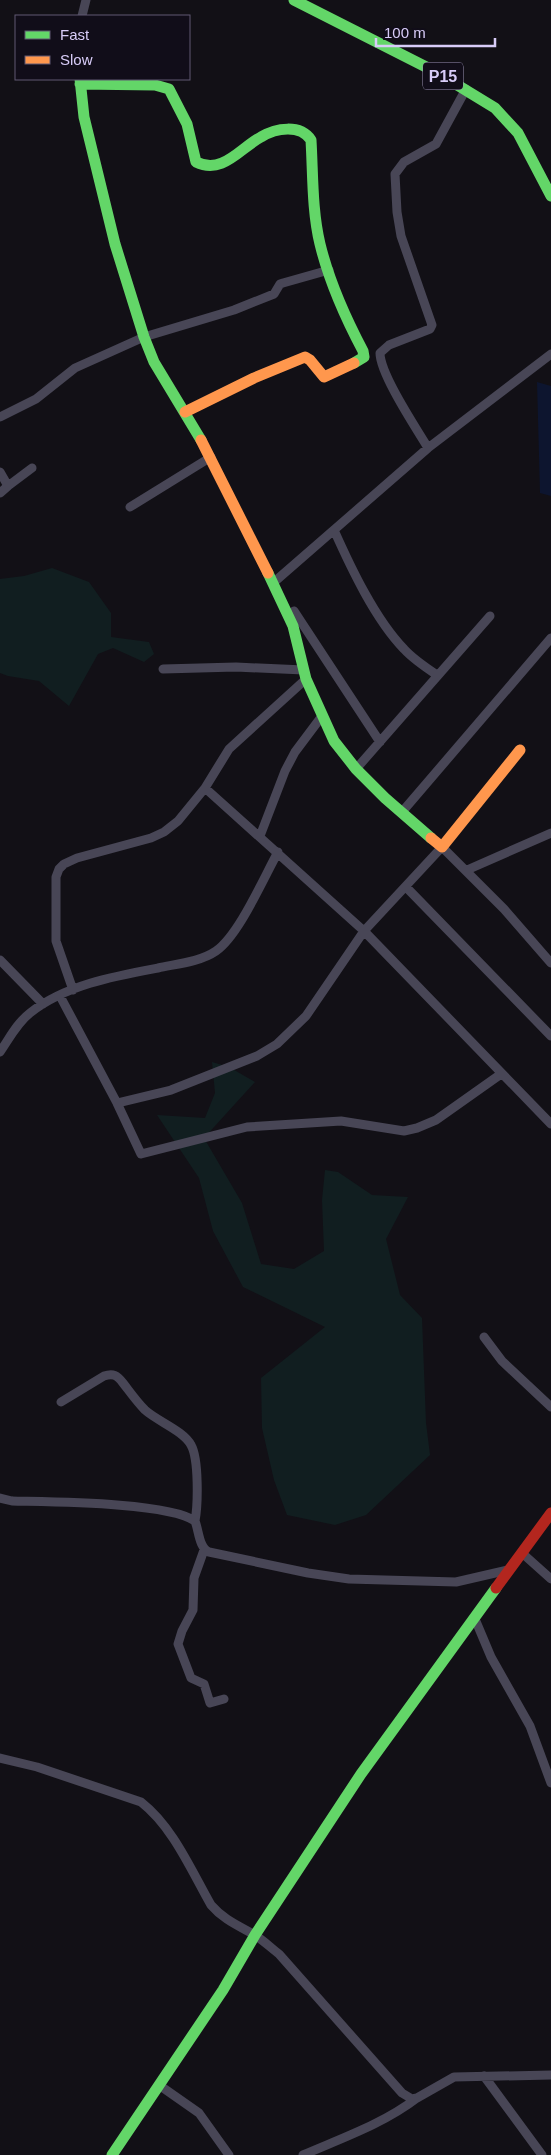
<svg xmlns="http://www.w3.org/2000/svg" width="551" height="2155" font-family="Arial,sans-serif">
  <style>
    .green { fill: #111e20 }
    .water { fill: #0d152f }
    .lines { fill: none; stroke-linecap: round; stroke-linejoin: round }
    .street { stroke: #484656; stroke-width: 9 }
    .fast { stroke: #63d668; stroke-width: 11 }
    .slow { stroke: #ff974d; stroke-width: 11 }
    .jam { stroke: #b3261e; stroke-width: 11 }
    .labels { text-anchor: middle; stroke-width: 5; stroke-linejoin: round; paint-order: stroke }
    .shield { fill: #110d19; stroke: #9c93b5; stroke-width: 1 }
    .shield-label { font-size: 16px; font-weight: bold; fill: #d8ccf8 }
  </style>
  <rect width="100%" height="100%" fill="#121016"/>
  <path class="green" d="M52 568 89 582 111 613V637L149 642 154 654 144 662 113 648 98 654 69 706 39 681 8 676 0 673V579L24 576Z
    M212 1062 229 1067 255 1082 204 1138 242 1203 261 1264 294 1269 324 1251 322 1200 325 1170 338 1172 372 1195 408 1197 386 1239 400 1295 422 1318 426 1423 430 1455 366 1515 335 1525 287 1515 274 1480 262 1428 261 1378 325 1327 243 1287 213 1231 199 1178 157 1115 205 1118 215 1093Z"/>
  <path class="water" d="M537 382 551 386V496L540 493Z"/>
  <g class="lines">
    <path class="street" d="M82 16 86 0
      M0 417 36 399 75 368 144 337 234 310 274 294 280 284 283 283 329 270
      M428 448C416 428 380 374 380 353L389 345 430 329 432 325 401 236 397 212 395 174 404 162 436 144 466 89
      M0 472 8 486 0 493
      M8 486 32 468
      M130 507 211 457
      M334 530C351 568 375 619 404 649 413 659 425 667 437 675
      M273 583 428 448 551 354
      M294 611 380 742
      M163 669 236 667 304 670
      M356 769 490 616
      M205 788 364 931 551 1124
      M402 812 551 638
      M260 836 285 771 295 752 322 716
      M467 870 551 833
      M406 887 551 1036
      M0 960 43 1004
      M73 990 56 941V877L59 869 64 864 77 858 151 838 164 832 178 821 205 788 229 749 306 679
      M60 996 117 1103 141 1154 247 1127 341 1121 404 1131 417 1128 436 1120 501 1074
      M0 1052C9 1039 17 1023 30 1013 65 985 115 976 158 968 176 964 200 962 216 951 239 935 263 879 278 852
      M117 1103 171 1090 257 1056 277 1044 306 1016 364 931 442 847 504 909 551 963
      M484 1337 502 1361 551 1407
      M61 1402 104 1376C113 1373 117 1375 123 1383 130 1392 137 1402 145 1410 157 1421 184 1431 191 1445 199 1459 198 1505 195 1521
      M0 1498 12 1501C50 1502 168 1502 195 1521 199 1531 199 1548 209 1552L308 1573 349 1579 456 1582 508 1570
      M204 1550 194 1578 193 1610 182 1631 178 1644 191 1678 204 1684 210 1703 224 1699
      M522 1553 551 1579
      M475 1619 491 1657 530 1726 551 1783
      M0 1758 37 1767 141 1802C173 1827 191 1870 211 1905 223 1919 237 1925 253 1934 262 1939 271 1948 279 1954L402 2093 412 2099 417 2098 454 2077 551 2075
      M484 2076 542 2155
      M159 2085 199 2113 229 2155
      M303 2155C342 2138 383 2124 417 2098"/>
    <path class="fast" d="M294 0 436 72 495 108 518 133 551 196
      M80 79 84 117 115 244 144 337 154 362 201 440
      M80 84 155 85 169 89 187 124 196 162C223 175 240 148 261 137 276 128 300 124 311 140 313 174 312 211 320 244 329 281 345 317 363 351L364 357 354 363
      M268 573 293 626 306 679 334 741 356 769 385 798 431 838
      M112 2155 223 1990 255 1935 361 1774 496 1588"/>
    <path class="slow" d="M185 412 254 378 305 357 310 360 324 377 354 363
      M201 440 268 573
      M431 838 442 847 520 750"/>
    <path class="jam" d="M496 1588 551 1513"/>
  </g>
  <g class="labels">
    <rect class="shield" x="423" y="62.5" width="40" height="27" rx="4"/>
    <g class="shield-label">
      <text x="443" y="82">P15</text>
    </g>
  </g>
  <rect x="15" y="15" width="175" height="65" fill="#110d19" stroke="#615972"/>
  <rect x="25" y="31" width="25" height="8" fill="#63d668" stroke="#615972"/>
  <text x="60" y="40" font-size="15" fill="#d8ccf8">Fast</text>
  <rect x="25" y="56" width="25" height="8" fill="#ff974d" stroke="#615972"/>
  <text x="60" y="65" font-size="15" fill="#d8ccf8">Slow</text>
  <path d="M376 38v8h119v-8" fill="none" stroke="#d8ccf8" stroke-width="2.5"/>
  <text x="384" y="38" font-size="15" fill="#d8ccf8" stroke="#110d19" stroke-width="4" paint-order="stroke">100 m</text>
</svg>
